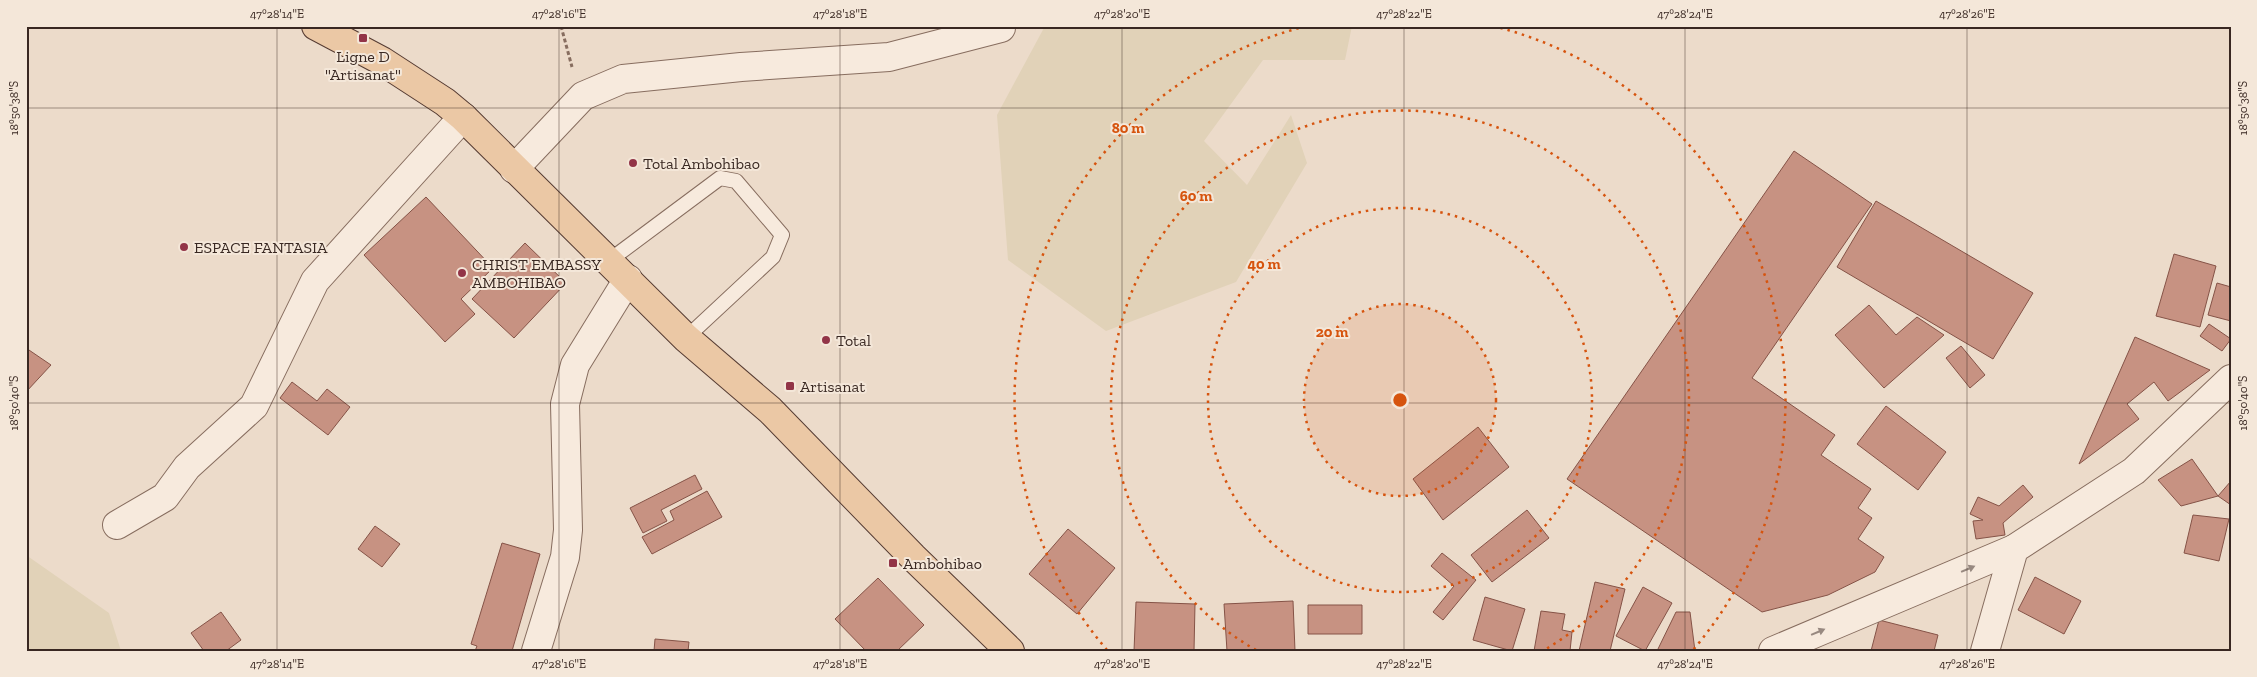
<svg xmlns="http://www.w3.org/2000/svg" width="2257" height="677" font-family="'Zilla Slab',serif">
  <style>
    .farmland { fill: #e1d2b8 }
    .building { fill: #c79282; stroke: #855347 }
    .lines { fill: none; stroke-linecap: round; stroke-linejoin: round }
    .service-casing { stroke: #876d5f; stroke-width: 16 }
    .minor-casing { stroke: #876d5f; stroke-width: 30 }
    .tertiary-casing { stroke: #876d5f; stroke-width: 30 }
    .primary-casing { stroke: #563c33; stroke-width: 30 }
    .path { stroke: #876d5f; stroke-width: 3; stroke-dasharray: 4 2.5; stroke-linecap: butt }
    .service { stroke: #f7eadd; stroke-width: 14 }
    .minor { stroke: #f7eadd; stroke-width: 28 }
    .tertiary { stroke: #f7eadd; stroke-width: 28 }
    .primary { stroke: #ebc8a5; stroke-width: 28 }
    .oneway { fill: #988980 }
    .ticks { fill: none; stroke: #392822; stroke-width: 1; stroke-opacity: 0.45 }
    .ring { fill: none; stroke: #d6540e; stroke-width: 2.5; stroke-dasharray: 2.5 5 }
    .poi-dot { fill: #923447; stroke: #f4e7d9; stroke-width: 2 }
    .labels { text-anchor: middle; stroke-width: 4; stroke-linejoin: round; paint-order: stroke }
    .poi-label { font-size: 16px; fill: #392822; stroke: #f4e7d9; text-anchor: start }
    .centre { fill: #d6540e; stroke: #f4e7d9; stroke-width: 2.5 }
    .ring-label { font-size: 15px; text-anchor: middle; font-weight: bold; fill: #d6540e; stroke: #f4e7d9; stroke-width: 4; stroke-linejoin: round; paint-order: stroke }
    .neatline { fill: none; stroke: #392822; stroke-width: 2 }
    .ticks-label { font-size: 12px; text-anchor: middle; fill: #392822 }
  </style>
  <rect width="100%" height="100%" fill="#ecdbca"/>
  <path class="farmland" d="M1045 26H1352L1345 60H1263L1204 141 1247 185 1291 115 1307 163 1236 282 1106 331 1008 260 997 115Z
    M26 555 109 613 121 651H26Z"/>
  <path class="building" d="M1794 151 1872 204 1752 378 1835 435 1821 455 1871 489 1858 508 1872 518 1858 539 1884 557 1875 572 1828 595 1762 612 1567 479Z
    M426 197 493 268 461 299 475 314 445 342 364 255Z
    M1876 201 2033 293 1993 359 1837 267Z
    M525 243 566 283 514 338 472 299Z
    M2174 254 2216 266 2200 327 2156 316Z
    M2217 283 2231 287V321L2208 315Z
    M1869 305 1896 335 1917 317 1944 335 1884 388 1835 335Z
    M2209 324 2231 339 2222 351 2200 336Z
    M2135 337 2210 370 2168 401 2154 382 2127 404 2139 419 2079 464Z
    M1961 346 1985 375 1970 388 1946 358Z
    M26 348 51 365 26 392Z
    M292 382 317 401 327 389 350 407 328 435 280 398Z
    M1886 406 1946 452 1918 490 1857 444Z
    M1478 427 1509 467 1443 520 1413 479Z
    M2192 459 2218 496 2181 506 2158 480Z
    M695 475 702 489 661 510 667 521 643 533 630 508Z
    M2231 481V505L2218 496Z
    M2023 485 2033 497 2003 523 2005 535 1976 539 1973 521 1983 520 1970 514 1978 497 1999 506Z
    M707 491 722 517 652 554 642 537 674 520 670 511Z
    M1527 510 1549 538 1492 582 1471 555Z
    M2193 515 2229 519 2219 561 2184 553Z
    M375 526 400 544 382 567 358 549Z
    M1068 529 1115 568 1077 614 1029 574Z
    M502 543 540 554 512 651H475L477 646 471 644Z
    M1442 553 1476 580 1443 620 1433 612 1454 586 1431 566Z
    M2035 577 2081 601 2064 634 2018 610Z
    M878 578 924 625 897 651H866L835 619Z
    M1595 582 1625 589 1610 651H1579Z
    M1643 587 1672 603 1645 651 1616 636Z
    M1485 597 1525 609 1512 651 1473 640Z
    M1293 601 1295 651H1227L1224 604Z
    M1136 602 1195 604 1194 651H1134Z
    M1308 605H1362V634H1308Z
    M1541 611 1565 614 1562 630 1572 632 1570 651H1534Z
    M221 612 241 640 226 651H204L191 633Z
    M1676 612H1690L1695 651H1657Z
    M1879 620 1938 635 1934 651H1871Z
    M655 639 689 642 688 651H654Z"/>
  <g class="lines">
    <defs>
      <path id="service" d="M610 260 720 178 736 181 782 235 773 257 686 338"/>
      <path id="minor" d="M514 169 583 96 623 79 741 67 889 57 1001 28
        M117 525 165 497 187 467 254 406 315 281 463 117
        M536 651 565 557 568 530 565 404 575 365 628 279
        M1773 651 2014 549"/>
      <path id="tertiary" d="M1985 651 2014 549 2134 471 2231 379"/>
      <path id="primary" d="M316 26 382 61 445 102 463 117 686 338 770 410 913 557 1010 651"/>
    </defs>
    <use href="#service" class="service-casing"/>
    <use href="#minor" class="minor-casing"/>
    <use href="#tertiary" class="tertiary-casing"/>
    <use href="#primary" class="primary-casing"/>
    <path class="path" d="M561 26 572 67"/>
    <use href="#service" class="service"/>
    <use href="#minor" class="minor"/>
    <use href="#tertiary" class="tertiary"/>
    <use href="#primary" class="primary"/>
  </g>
  <defs><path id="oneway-solid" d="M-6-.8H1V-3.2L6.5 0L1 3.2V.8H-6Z" transform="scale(1.25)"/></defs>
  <g class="oneway">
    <use href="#oneway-solid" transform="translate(1968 569) rotate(-23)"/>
    <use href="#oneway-solid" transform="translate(1818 632) rotate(-23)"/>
  </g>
  <path class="ticks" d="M277 26V651M559 26V651M840 26V651M1122 26V651M1404 26V651M1685 26V651M1967 26V651M26 108H2231M26 403H2231"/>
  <circle cx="1400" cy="400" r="96" fill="#d6540e" fill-opacity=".12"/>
  <g class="ring">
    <circle cx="1400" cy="400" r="96"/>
    <circle cx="1400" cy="400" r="192"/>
    <path d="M1256 650A289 289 0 1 1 1544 650"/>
    <path d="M1107 650A385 385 0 0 1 1307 26M1493 26A385 385 0 0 1 1693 650"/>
  </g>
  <g class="poi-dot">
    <rect x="358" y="33" width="10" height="10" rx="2.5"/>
    <circle cx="633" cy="163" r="5"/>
    <circle cx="184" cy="247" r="5"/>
    <circle cx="462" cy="273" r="5"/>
    <circle cx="826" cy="340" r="5"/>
    <rect x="785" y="381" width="10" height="10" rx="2.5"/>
    <rect x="888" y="558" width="10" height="10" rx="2.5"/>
  </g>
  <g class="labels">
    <g class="poi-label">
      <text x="363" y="62" text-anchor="middle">Ligne D<tspan x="363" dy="18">"Artisanat"</tspan></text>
      <text x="643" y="169">Total Ambohibao</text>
      <text x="194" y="253">ESPACE FANTASIA</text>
      <text x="472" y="270">CHRIST EMBASSY<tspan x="472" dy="18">AMBOHIBAO</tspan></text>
      <text x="836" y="346">Total</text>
      <text x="800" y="392">Artisanat</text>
      <text x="903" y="569">Ambohibao</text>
    </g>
  </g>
  <circle cx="1400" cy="400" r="8" class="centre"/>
  <g class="ring-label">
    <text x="1128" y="133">80 m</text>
    <text x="1196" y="201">60 m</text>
    <text x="1264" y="269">40 m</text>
    <text x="1332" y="337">20 m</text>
  </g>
  <rect width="2257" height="677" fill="none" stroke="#f4e7d9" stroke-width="55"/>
  <rect x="28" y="28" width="2202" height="622" class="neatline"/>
  <g class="ticks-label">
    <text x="277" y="18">47°28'14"E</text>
    <text x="559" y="18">47°28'16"E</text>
    <text x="840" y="18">47°28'18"E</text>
    <text x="1122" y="18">47°28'20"E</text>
    <text x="1404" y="18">47°28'22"E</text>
    <text x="1685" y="18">47°28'24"E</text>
    <text x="1967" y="18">47°28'26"E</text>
    <text transform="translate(14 108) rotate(-90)" y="4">18°50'38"S</text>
    <text transform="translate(2243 108) rotate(-90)" y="4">18°50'38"S</text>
    <text transform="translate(14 403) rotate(-90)" y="4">18°50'40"S</text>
    <text transform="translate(2243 403) rotate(-90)" y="4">18°50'40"S</text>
    <text x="277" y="668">47°28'14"E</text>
    <text x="559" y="668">47°28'16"E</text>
    <text x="840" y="668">47°28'18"E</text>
    <text x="1122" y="668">47°28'20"E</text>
    <text x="1404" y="668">47°28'22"E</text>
    <text x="1685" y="668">47°28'24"E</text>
    <text x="1967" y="668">47°28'26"E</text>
  </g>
</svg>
